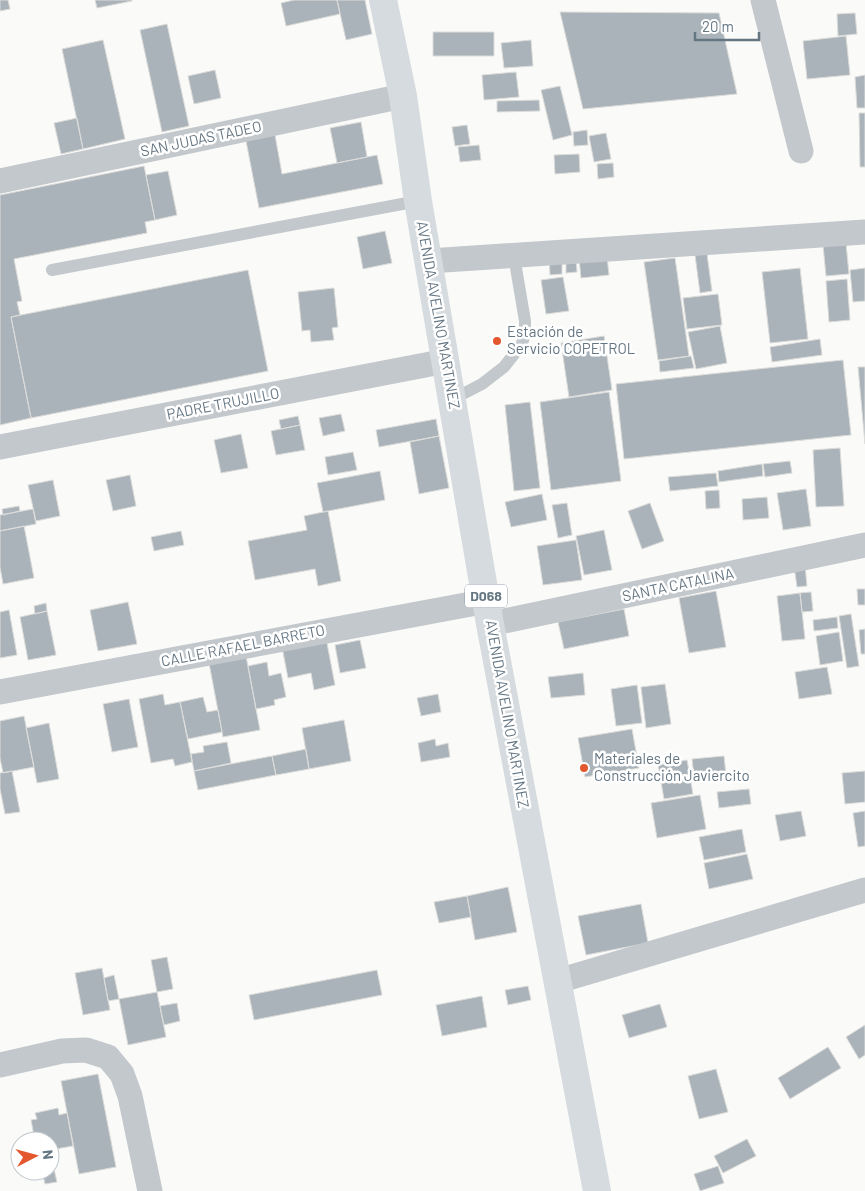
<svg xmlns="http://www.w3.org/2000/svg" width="865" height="1191" font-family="Barlow,sans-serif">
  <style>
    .building { fill: #aab3b9; stroke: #dcdcda }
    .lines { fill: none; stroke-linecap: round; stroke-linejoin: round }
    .service { stroke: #c3c8cc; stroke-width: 12 }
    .minor { stroke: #c3c8cc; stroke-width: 25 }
    .primary { stroke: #d6dbdf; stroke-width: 28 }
    .poi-dot { fill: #e4572e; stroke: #fff; stroke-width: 2 }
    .labels { text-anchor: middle; stroke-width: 5; stroke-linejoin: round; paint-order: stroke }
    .shield { fill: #fff; stroke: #939fa8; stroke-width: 1 }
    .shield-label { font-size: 14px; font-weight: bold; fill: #657683 }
    .street-label { font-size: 15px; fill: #657683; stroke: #fff }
    .poi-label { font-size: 15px; fill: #657683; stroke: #fff; text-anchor: start }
  </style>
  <rect width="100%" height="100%" fill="#fafaf8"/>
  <path class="building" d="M0 0H8L10 9 0 11Z
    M95 0H132V1L97 8Z
    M294 0H337L340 14 286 26 281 3Z
    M337 0H365L372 34 346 40Z
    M560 12 719 13 737 94 583 109Z
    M855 13 857 34 838 36 837 14Z
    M167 24 189 126 162 132 140 30Z
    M433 32H494V56H433Z
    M846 36 850 75 807 79 803 41Z
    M103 40 125 139 83 149 62 49Z
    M531 40 533 66 504 68 501 43Z
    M215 70 221 98 194 104 188 76Z
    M516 72 519 97 484 100 482 75Z
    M865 75V108H857L855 77Z
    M560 86 572 135 553 140 541 90Z
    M539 100 540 111 497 112V101Z
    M859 113H865V167H860Z
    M77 118 83 149 61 154 54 123Z
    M361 122 367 157 337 163 330 128Z
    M467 125 470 144 455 146 452 127Z
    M587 130 588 145 574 146 573 132Z
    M606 133 611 159 594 162 589 136Z
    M275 135 282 174 377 155 383 184 259 208 246 141Z
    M479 145 481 160 460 162 458 147Z
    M579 154 580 172 555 174 554 155Z
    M613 163 614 177 598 179 597 164Z
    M144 166 155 220 145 222 147 233 14 259 22 301 17 302 20 315 11 317 31 418 0 425V195Z
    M168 171 177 215 155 220 146 175Z
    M385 231 392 263 363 269 357 237Z
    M846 243 849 274 826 276 823 245Z
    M707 254 712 291 700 293 695 255Z
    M607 256 609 275 581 278 579 258Z
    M576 257 577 272 566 273V258Z
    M675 258 689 356 658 360 644 262Z
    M549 259H562V274L550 275Z
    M800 268 808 339 770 343 762 272Z
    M865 268V301L853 302 850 270Z
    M248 270 268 371 31 418 11 317Z
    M563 277 569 311 546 314 541 280Z
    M847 279 850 320 829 322 826 281Z
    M334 288 338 327 332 328 334 340 311 342 310 330 302 331 298 292Z
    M718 294 722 325 687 329 683 298Z
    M720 326 727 363 696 369 688 332Z
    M604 336 612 390 569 397 561 343Z
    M820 339 822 355 772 362 770 347Z
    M691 356 694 368 660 372 659 361Z
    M843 360 851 435 624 459 616 384Z
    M858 367H865V444Z
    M609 392 621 481 551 490 540 402Z
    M530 402 540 488 514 491 505 405Z
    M341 414 345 431 323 436 319 418Z
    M298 416 300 425 281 429 279 420Z
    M436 419 439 436 379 447 376 430Z
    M300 425 305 450 276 455 271 431Z
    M241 434 248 468 221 473 214 440Z
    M439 436 449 488 419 494 410 442Z
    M840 448 844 506 816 507 813 450Z
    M353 452 357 470 328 475 325 457Z
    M790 461 792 473 765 477 763 464Z
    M762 464 763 476 719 482 718 471Z
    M380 471 385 500 323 512 317 483Z
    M716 473 718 486 670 491 668 477Z
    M130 475 136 506 113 511 106 480Z
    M53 480 60 516 36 521 28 485Z
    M806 489 811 526 783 530 777 493Z
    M719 490 720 508 706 509 705 491Z
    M542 494 547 520 511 527 505 502Z
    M767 497 769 518 743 520 742 499Z
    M567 503 572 535 558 538 552 505Z
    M650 503 664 541 642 549 628 511Z
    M19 506 20 511 3 515 2 509Z
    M33 509 36 524 0 531V515Z
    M328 511 341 581 318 586 315 569 255 580 248 541 307 530 304 516Z
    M24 526 34 578 3 584 0 567V531Z
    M604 530 612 570 584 575 576 536Z
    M181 531 184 545 154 551 151 537Z
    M576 540 582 580 543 585 537 546Z
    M805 565 807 586 797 587 794 566Z
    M857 589H865V605H858Z
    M716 591 726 647 689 653 679 598Z
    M811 592 813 611 802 612 800 593Z
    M800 593 805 639 782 641 777 596Z
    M128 602 137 644 98 651 90 610Z
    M46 603 47 611 35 614 34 606Z
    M624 609 629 636 564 649 558 622Z
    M9 610 17 655 0 658V612Z
    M47 611 56 655 28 660 20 617Z
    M851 614 859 666 847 668 839 616Z
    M837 617 838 628 814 631 813 620Z
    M865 629V654H861L859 630Z
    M839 632 843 661 820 665 816 636Z
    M326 638 335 685 314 690 311 673 288 678 282 647Z
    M360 640 366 668 340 673 335 645Z
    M246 656 260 730 223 737 209 663Z
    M267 662 269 676 281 673 286 697 274 700 275 705 256 709 248 666Z
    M827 667 832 694 799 699 795 672Z
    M583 673 585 695 551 698 548 677Z
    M665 684 671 724 646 728 641 687Z
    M637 685 642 723 616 726 611 689Z
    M163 694 165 705 180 702 192 762 175 766 173 759 151 763 139 699Z
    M438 694 441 712 421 716 417 698Z
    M203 697 207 712 218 710 222 732 188 739 180 702Z
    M129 699 138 747 112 752 103 704Z
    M24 716 34 767 3 773 0 758V721Z
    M344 720 351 761 309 769 302 728Z
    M49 723 59 779 37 783 26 728Z
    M632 729 639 768 585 777 578 738Z
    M435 739 436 746 448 743 450 757 421 762 418 743Z
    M227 742 231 763 194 771 191 754 204 752 203 746Z
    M306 749 309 769 276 775 272 756Z
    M272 756 276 775 198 790 194 771Z
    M724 756 726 775 694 778 692 759Z
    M687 760 693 794 664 799 658 765Z
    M12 771 20 812 5 814 0 789V773Z
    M865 771V802L845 804 842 773Z
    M749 789 751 804 719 808 717 792Z
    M700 795 706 829 657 838 651 803Z
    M801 811 806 836 780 841 775 815Z
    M865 811V846L858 847 853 813Z
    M742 829 746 852 704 860 699 837Z
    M747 854 753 879 709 889 704 863Z
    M508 887 517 932 475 940 467 896Z
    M467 896 471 917 439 923 434 902Z
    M641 904 648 943 586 955 578 916Z
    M167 957 173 989 157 992 151 960Z
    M102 968 110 1010 83 1015 75 973Z
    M377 970 382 995 254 1020 249 995Z
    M114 975 119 999 108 1001 104 978Z
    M528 986 531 1000 508 1005 505 990Z
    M157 992 166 1037 128 1045 119 999Z
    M482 996 487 1027 442 1036 436 1005Z
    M177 1003 180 1021 164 1025 160 1006Z
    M660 1004 667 1027 629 1038 622 1015Z
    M865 1025V1055L859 1059 846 1037Z
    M828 1047 841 1068 790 1099 778 1078Z
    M716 1069 728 1112 699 1119 688 1076Z
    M98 1074 116 1167 79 1174 61 1081Z
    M58 1108 59 1115 67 1113 73 1146 50 1150V1141H35L31 1120 37 1119 35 1113Z
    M747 1139 756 1156 723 1173 714 1156Z
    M718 1166 724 1183 700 1191 694 1174Z
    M54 1169 57 1182 45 1184 42 1171H50V1170Z"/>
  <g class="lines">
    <path class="service" d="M52 270 418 201
      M453 399 482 384 504 367 522 344 525 333V321L514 256"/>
    <path class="minor" d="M763 0 801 151
      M0 181 403 96
      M429 261 865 232
      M0 447 446 361
      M490 624 865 545
      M0 692 487 601
      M558 981 865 890
      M0 1065 62 1051 86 1050 108 1057 122 1074 130 1096 150 1191"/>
    <path class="primary" d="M383 0 403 96 418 201 490 624 597 1191"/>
  </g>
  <g class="poi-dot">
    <circle cx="497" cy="341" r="5"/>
    <circle cx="584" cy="768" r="5"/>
  </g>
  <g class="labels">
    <rect class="shield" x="465" y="584.5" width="42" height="23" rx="4"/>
    <g class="shield-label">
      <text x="486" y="601">D068</text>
    </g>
    <g class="street-label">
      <text transform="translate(201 139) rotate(-12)" y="5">SAN JUDAS TADEO</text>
      <text transform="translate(438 315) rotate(80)" y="5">AVENIDA AVELINO MARTINEZ</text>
      <text transform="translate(223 404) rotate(-11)" y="5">PADRE TRUJILLO</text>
      <text transform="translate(678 585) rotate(-12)" y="5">SANTA CATALINA</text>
      <text transform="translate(243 646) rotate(-11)" y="5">CALLE RAFAEL BARRETO</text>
      <text transform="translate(507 714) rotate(80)" y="5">AVENIDA AVELINO MARTINEZ</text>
    </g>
    <g class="poi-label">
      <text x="507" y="337">Estación de<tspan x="507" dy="17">Servicio COPETROL</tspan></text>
      <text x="594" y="764">Materiales de<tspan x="594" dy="17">Construcción Javiercito</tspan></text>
    </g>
  </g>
  <g transform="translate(35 1156) rotate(84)"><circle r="24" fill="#ffffff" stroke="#c1c8cd"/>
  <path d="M0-4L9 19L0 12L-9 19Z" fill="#e4572e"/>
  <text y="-8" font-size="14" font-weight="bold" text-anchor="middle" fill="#657683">N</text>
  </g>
  <path d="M695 32v8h64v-8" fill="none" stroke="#657683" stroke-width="2.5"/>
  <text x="702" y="32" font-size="15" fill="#657683" stroke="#ffffff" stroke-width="4" paint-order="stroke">20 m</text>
</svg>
